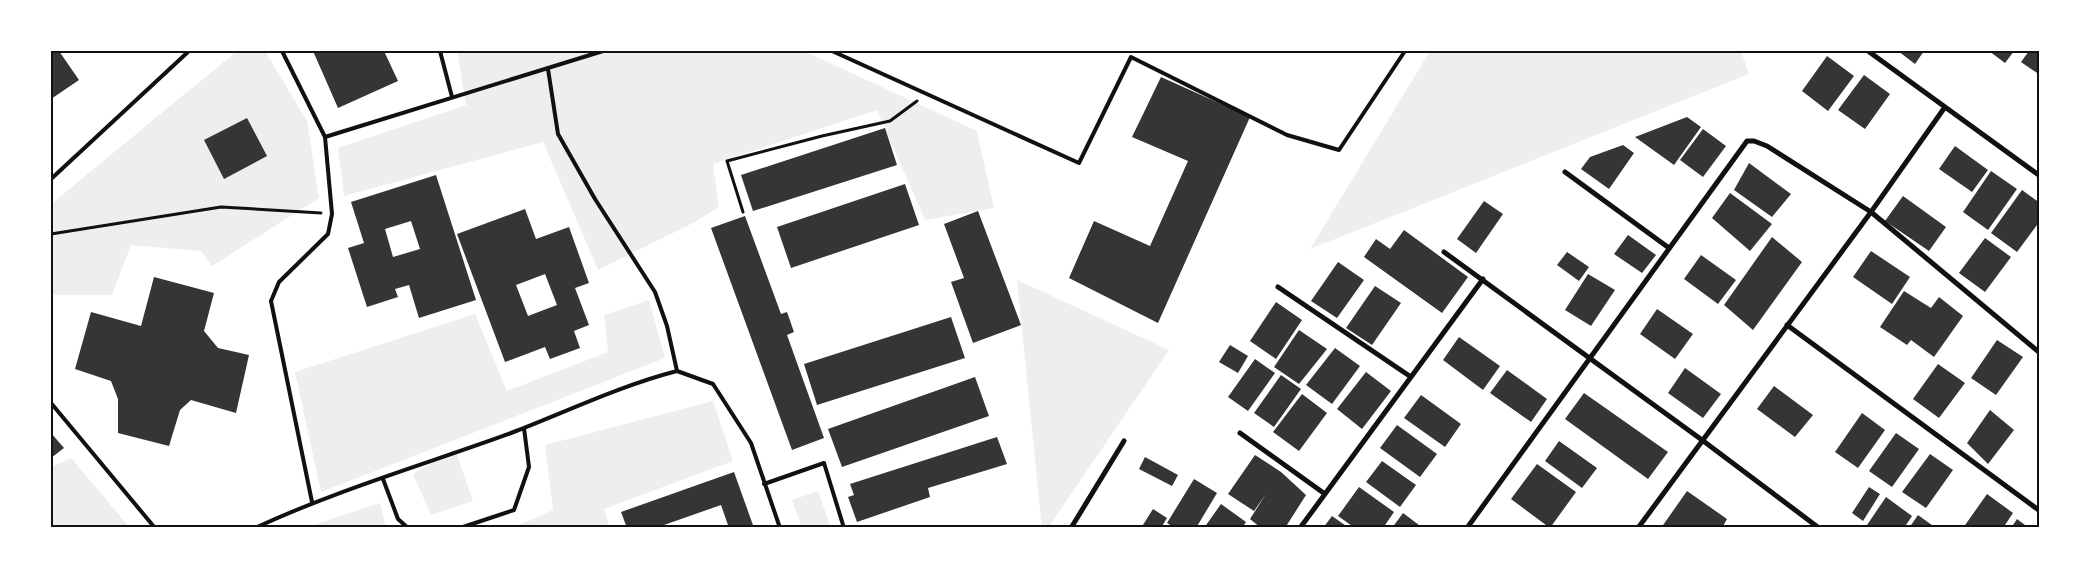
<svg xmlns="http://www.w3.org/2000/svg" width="2091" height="579" font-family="'Varela Round',sans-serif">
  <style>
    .green { fill: #eee }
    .building { fill: #353535; fill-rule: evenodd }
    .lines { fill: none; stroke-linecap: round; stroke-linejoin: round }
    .path { stroke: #111; stroke-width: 3 }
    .service { stroke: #111; stroke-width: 4 }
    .minor { stroke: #111; stroke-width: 5 }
    .neatline { fill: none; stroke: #111; stroke-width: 2 }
  </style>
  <rect width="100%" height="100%" fill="#fff"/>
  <path class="green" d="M237 51H265L307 121 319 198 212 266 201 251 131 245 112 295H51V204Z
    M457 51H804L977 131 994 208 925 220 877 110 713 164 719 207 695 222 598 270 543 142 344 196 338 148 466 105Z
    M1430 51H1741L1749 74 1310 249Z
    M1017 280 1169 350 1048 528H1042Z
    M649 300 665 358 321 492 295 372 475 314 507 391 608 352 604 315Z
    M713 401 733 461 604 509 610 528H512L553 510 545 445Z
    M455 449 473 501 431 515 413 474Z
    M71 458 130 528H51V467Z
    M818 491 831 528H802L792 500Z
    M380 503 386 528H307V527Z"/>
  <path class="building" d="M51 51H59L79 80 51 99Z
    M313 51H384L398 81 338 108Z
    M1898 51H1924L1915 64Z
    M1989 51H2014L2005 63Z
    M2029 51H2040V75L2021 62Z
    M1827 56 1854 76 1828 111 1802 91Z
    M1864 75 1890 94 1865 129 1838 110Z
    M1161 77 1250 117 1158 323 1069 278 1094 221 1150 246 1188 161 1132 137Z
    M1687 117 1701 127 1674 165 1635 137Z
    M247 118 267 156 224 179 204 140Z
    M885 128 897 165 753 211 741 175Z
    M1703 129 1726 146 1703 177 1680 160Z
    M1623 145 1634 153 1609 189 1581 169 1590 157Z
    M1955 146 1988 170 1972 192 1939 169Z
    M1749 163 1791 194 1772 217 1734 190Z
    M1991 171 2017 189 1988 230 1963 212Z
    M436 175 476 300 419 318 409 285 395 289 398 297 367 307 348 248 364 243 351 202ZM411 221 420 249 393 257 385 229Z
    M905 184 919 225 791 268 777 227Z
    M2022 190 2040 203V221L2017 252 1991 233Z
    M1730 193 1772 224 1750 251 1712 218Z
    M1903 196 1946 227 1929 251 1885 221Z
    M1484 201 1503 214 1476 253 1457 239Z
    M525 209 536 239 569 227 589 283 575 288 589 325 574 331 580 348 550 359 545 347 505 362 457 234ZM545 274 557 305 528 316 516 285Z
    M978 211 1021 325 973 343 951 282 964 278 944 224Z
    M745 216 781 314 787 312 794 332 787 335 824 438 792 450 711 228Z
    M1404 230 1468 277 1442 313 1364 257 1376 239 1390 249Z
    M1628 235 1656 255 1642 273 1614 254Z
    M1772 237 1802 262 1753 330 1724 305Z
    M1985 238 2011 257 1985 292 1959 273Z
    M1871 251 1910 277 1892 304 1853 277Z
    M1567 252 1589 267 1579 281 1557 265Z
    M1701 255 1736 280 1718 304 1684 279Z
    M1338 262 1364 280 1337 318 1311 301Z
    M1588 274 1615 290 1591 326 1565 310Z
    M154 277 214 293 204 331 218 348 249 355 236 413 191 400 180 410 169 446 118 433V399L111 381 75 369 91 312 141 326Z
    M1375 286 1401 303 1372 345 1346 328Z
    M1904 291 1931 308 1939 297 1963 316 1934 357 1911 340 1907 345 1880 327Z
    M1276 302 1302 320 1276 359 1250 341Z
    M1657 309 1693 334 1675 359 1640 334Z
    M951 317 965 358 817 405 804 364Z
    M1299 330 1327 349 1299 384 1274 367Z
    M1459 337 1500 366 1483 390 1443 360Z
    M1997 340 2023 357 1996 395 1971 378Z
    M1230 345 1248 356 1238 373 1219 362Z
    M1335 348 1360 366 1332 404 1306 385Z
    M1255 359 1275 373 1248 411 1228 397Z
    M1938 364 1965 383 1939 418 1913 399Z
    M1685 368 1721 394 1703 418 1668 393Z
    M1507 370 1547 399 1531 422 1490 393Z
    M1366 372 1391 391 1362 429 1337 409Z
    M1281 375 1301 389 1274 427 1254 413Z
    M975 377 989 416 842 467 828 429Z
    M1774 386 1813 415 1795 437 1757 409Z
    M1584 393 1668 452 1648 479 1565 419Z
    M1302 394 1327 413 1299 451 1273 432Z
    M1421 395 1461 424 1445 447 1404 418Z
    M1990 410 2014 430 1988 464 1967 443Z
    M1862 413 1885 430 1858 468 1835 452Z
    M1397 425 1437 454 1420 477 1380 448Z
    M51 433 64 448 51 458Z
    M1896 433 1919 449 1892 487 1869 471Z
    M997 437 1007 464 928 488 930 497 857 522 848 497 854 495 850 484Z
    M1559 441 1597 468 1582 488 1545 461Z
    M1930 454 1953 470 1926 508 1902 492Z
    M1255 455 1281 472 1306 495 1285 528H1261L1250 519 1266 494 1254 511 1228 494Z
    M1145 457 1178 475 1172 486 1139 469Z
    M1382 461 1416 485 1400 507 1366 482Z
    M1537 464 1576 492 1550 528 1511 499Z
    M734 472 754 528H729L721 505 664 525 665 528H627L621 512Z
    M1194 479 1217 493 1196 528H1175L1167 523Z
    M1359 487 1394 512 1383 528H1355L1338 516Z
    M1869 487 1880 494 1863 521 1852 513Z
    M1687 491 1727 519 1722 528H1661Z
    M1987 494 2013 513 2003 528H1963Z
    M1886 497 1912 516 1904 528H1865Z
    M1221 504 1246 522 1242 528H1204Z
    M1153 509 1167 518 1161 528H1141Z
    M1403 513 1423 528H1392Z
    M1918 515 1936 528H1909Z
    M1332 516 1349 528H1323Z
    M2017 519 2029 528H2011Z"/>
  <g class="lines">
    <path class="path" d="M743 212 727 161 822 136 890 121 917 101
      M51 234 221 207 321 213"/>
    <path class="service" d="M282 51 325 137
      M440 51 452 97
      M832 51 1079 163 1131 57 1287 135 1339 150 1405 51
      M51 179 189 51
      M677 371 713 384 751 443 780 528
      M51 403 155 528
      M383 479 398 519 408 528
      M764 484 824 463 844 528
      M312 502 271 301 279 282 328 234 332 214 325 137 603 51
      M255 528C337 490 426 464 511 433 566 412 619 386 677 371L667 326 655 292 595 199 558 134 548 69
      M460 528 514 510 529 467 524 428"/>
    <path class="minor" d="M1868 51 2040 176
      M1565 172 1669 248
      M1444 252 1702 440 1819 528
      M1278 287 1411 377
      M1787 325 2040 511
      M1240 433 1325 494
      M1071 528 1124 441
      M1300 528 1483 279
      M1467 528 1747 141H1754L1767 146 1871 212 2040 353
      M1638 528 1871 212 1945 107"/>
  </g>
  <rect width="2091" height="579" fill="none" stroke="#ffffff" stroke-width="105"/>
  <rect x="52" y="52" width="1986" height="474" class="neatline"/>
</svg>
